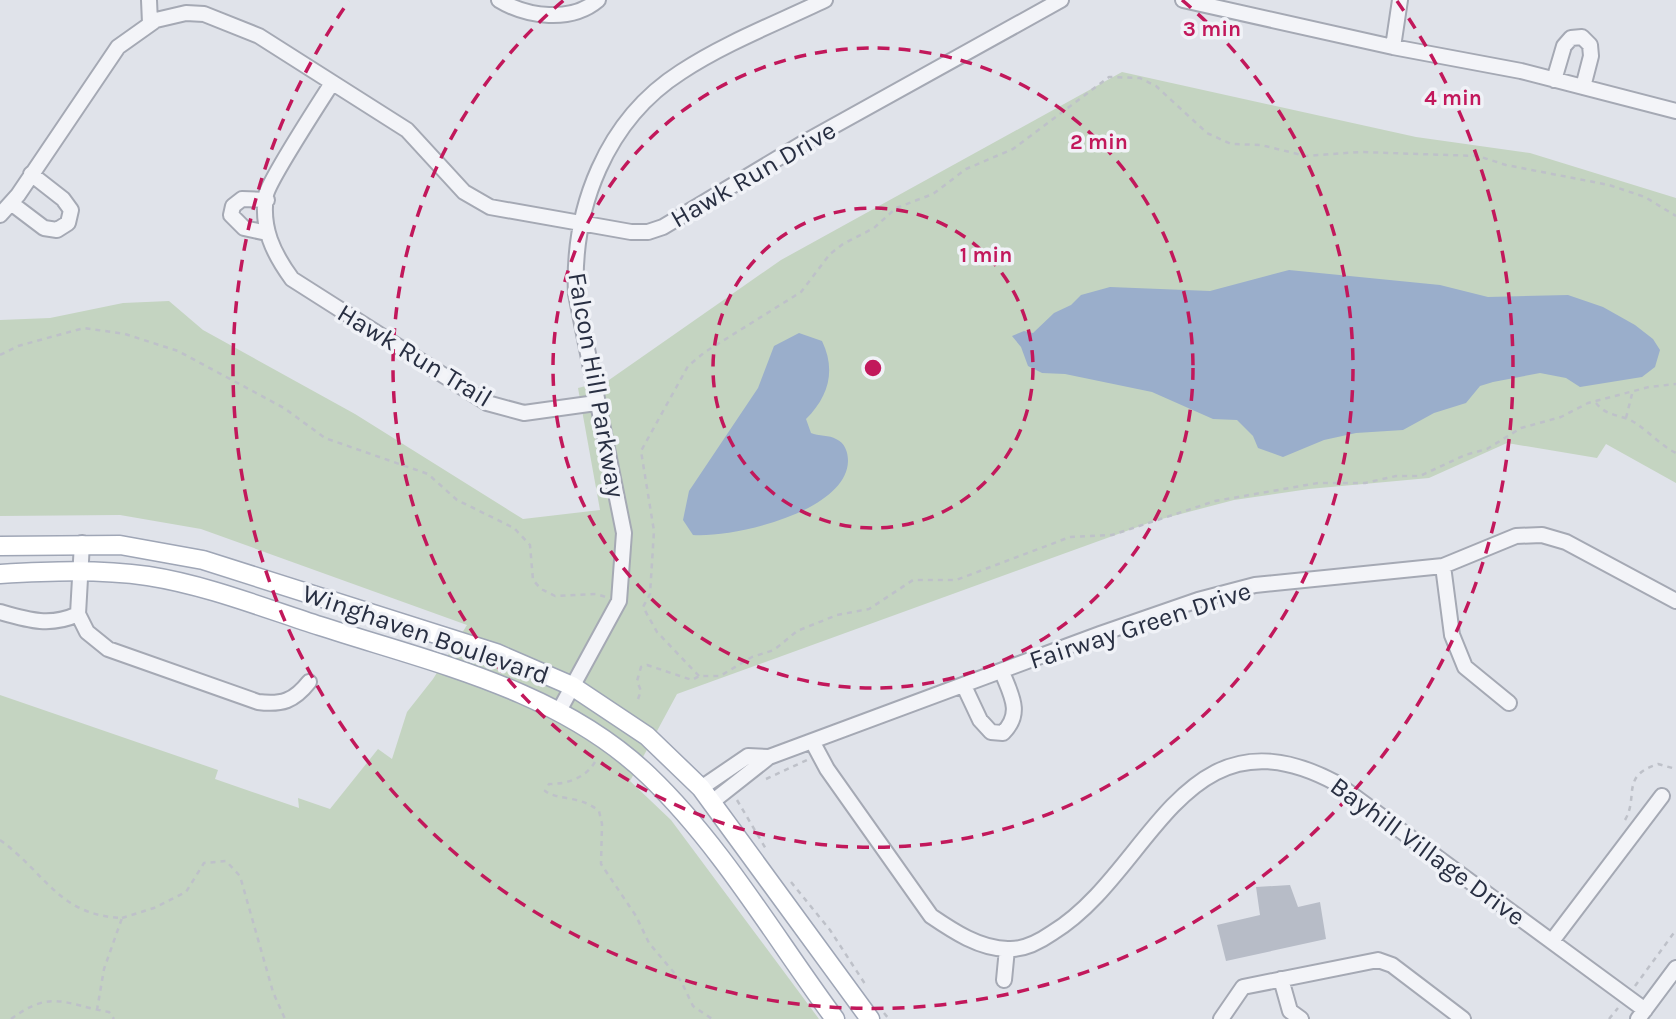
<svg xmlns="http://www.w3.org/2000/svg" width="1676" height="1019" font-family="Karla,sans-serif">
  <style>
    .green { fill: #c4d4c1 }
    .water { fill: #9aaecb }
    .building { fill: #b7bcc7 }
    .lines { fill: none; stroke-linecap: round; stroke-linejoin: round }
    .minor-casing { stroke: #a5a9b4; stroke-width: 18 }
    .major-casing { stroke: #9fa6b6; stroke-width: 21 }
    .path { stroke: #bec1c9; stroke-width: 2.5; stroke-dasharray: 5 5; stroke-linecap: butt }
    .minor { stroke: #f3f4f8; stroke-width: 14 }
    .major { stroke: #fff; stroke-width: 18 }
    .ring { fill: none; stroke: #c2185b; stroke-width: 3.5; stroke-dasharray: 12 9 }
    .labels { text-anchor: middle; stroke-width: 7; stroke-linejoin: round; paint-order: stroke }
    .street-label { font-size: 26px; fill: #282f42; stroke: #f0f2f7 }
    .centre { fill: #c2185b; stroke: #f0f2f7; stroke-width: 3.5 }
    .ring-label { font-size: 21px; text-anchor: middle; font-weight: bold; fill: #c2185b; stroke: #f0f2f7; stroke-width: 7; stroke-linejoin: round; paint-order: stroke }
  </style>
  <rect width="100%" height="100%" fill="#e0e3ea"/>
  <path class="green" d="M1122 72 1416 137 1530 153 1676 198V483L1606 444 1597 458 1507 443 1429 478 1309 489 1234 500 1154 521 677 694 630 781 671 820 819 1019H0V695L218 770 215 779 299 808 298 798 330 809 378 749 392 759 407 712 433 679 467 625 201 529 120 515 0 516V320L50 318 123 303 169 301 203 330 355 414 523 519 600 510 578 388 609 380 781 260Z"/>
  <path class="water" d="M1289 270 1440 285 1488 297 1568 295 1603 307 1635 325 1653 339 1660 350 1655 367 1642 377 1580 387 1566 378 1540 373 1493 382 1480 386 1466 403 1434 413 1403 430 1356 433 1324 440 1283 457 1258 448 1253 436 1237 420 1213 419 1152 392 1065 374 1042 373 1028 366 1021 347 1012 336 1024 331 1033 333 1054 313 1071 305 1081 295 1110 287 1210 291Z
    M799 333 822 341C836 370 829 396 806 419L811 433C818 436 830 435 836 439 845 443 848 452 848 461 847 512 732 538 693 535L683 520 689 491 758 388 774 346Z"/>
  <path class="building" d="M1290 885 1298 907 1320 902 1326 939 1226 961 1217 925 1260 915 1256 887Z"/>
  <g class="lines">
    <defs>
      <path id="minor" d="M149 0 150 23
        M499 0C527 17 571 23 598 0
        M1183 0 1393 47 1521 71 1676 111
        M1393 47 1400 0
        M1554 80 1564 46 1571 38 1582 37 1590 45 1591 56 1583 87
        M332 83C320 102 269 180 266 195 261 228 273 253 292 279L487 403 524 413 596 403
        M11 203 44 228 57 230 68 223 71 210 63 199 31 174
        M0 215 18 195 118 47 156 20 186 13 204 14 259 36 407 130 464 192 490 207 631 232H648L663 227 805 142 1061 0
        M267 233 244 228 231 215 233 206 242 199 267 200
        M82 543 78 614 87 632 108 649 258 702C282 705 294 701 309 682
        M1443 566 1452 635 1465 667 1509 703
        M0 612C28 620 50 627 78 614
        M964 686 980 720 991 732 1003 733C1023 713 1011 695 1002 672
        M559 711 619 601 624 533 576 294C572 208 606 120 681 72 725 43 777 23 825 0
        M812 741 827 769 931 916C953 931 980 949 1008 949 1024 950 1039 942 1052 933 1152 872 1183 701 1336 783L1645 1010
        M701 788 748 756 769 757
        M712 802 769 757 1100 634 1198 600 1255 585 1443 566 1516 536 1542 535 1566 542 1676 601
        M1552 941 1662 796
        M1281 979 1290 1011 1301 1019
        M1004 980 1007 949
        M1221 1019 1243 987 1378 960 1392 965 1463 1019
        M1638 1019 1676 968"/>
      <path id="major" d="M0 546 120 545 203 560 496 653 572 686 647 736 701 788 870 1019
        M0 574C49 571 99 569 148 576 206 585 264 608 320 626 434 663 560 690 649 776 722 846 775 938 835 1019"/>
    </defs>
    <use href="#minor" class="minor-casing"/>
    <use href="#major" class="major-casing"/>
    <path class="path" d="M0 355 18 346 84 328 125 334 178 351 284 408 325 438 428 474 457 500 514 528 530 545 533 580 541 589 555 596 596 594 606 597
      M1596 403C1605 414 1613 414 1625 418 1640 422 1659 445 1676 453
      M1626 418 1632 394
      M699 676 657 632 643 607 650 594 654 531 641 451 688 366 705 352 801 292 830 254 843 244 874 228 896 208 933 194 966 169 1013 149 1109 77 1140 78 1156 86 1207 133 1231 144 1261 145 1306 156 1360 152 1478 156 1506 165 1609 185 1645 197 1676 216
      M638 699 641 691 637 681 641 667 647 665 692 680 699 676H720L752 657 774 650 797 631 837 615 869 609 913 580H956L1070 537 1112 535 1215 501 1318 483H1365L1396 476H1420L1465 455 1487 449 1521 428 1561 417 1588 403 1649 387 1676 384
      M595 762C585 778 568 784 549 784L545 791C559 801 580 795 599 811L602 824 601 864 636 916 649 943 681 981 693 1006 712 1019
      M766 779 807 760
      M737 800 766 849
      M1625 820C1639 796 1620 776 1658 764L1676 769
      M0 840C47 874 58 915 122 918L104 969 97 1010
      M791 882 830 930 867 987
      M122 918 154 908 186 892 204 863 226 861 240 876 273 992 285 1019
      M1635 986 1676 930
      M884 1013 889 1019
      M11 1019C52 989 63 1004 109 1012L114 1019
      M1609 1019 1618 1008"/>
    <use href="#minor" class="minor"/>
    <use href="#major" class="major"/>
  </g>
  <g class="ring">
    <circle cx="873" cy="368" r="160"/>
    <circle cx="873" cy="368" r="320"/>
    <path d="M1182 0A480 480 0 1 1 564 0"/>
    <path d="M1397 1A640 640 0 1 1 349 1"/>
  </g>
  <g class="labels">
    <g class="street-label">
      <text transform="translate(753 174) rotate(-30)" y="9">Hawk Run Drive</text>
      <text transform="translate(415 355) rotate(31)" y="9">Hawk Run Trail</text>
      <text transform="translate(597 385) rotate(80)" y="9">Falcon Hill Parkway</text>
      <text transform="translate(1140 625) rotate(-18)" y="9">Fairway Green Drive</text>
      <text transform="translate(426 634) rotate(19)" y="9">Winghaven Boulevard</text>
      <text transform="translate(1428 851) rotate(36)" y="9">Bayhill Village Drive</text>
    </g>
  </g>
  <circle cx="873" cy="368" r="10" class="centre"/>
  <g class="ring-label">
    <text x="1212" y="36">3 min</text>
    <text x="1453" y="105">4 min</text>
    <text x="1099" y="149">2 min</text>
    <text x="986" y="262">1 min</text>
  </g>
</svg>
